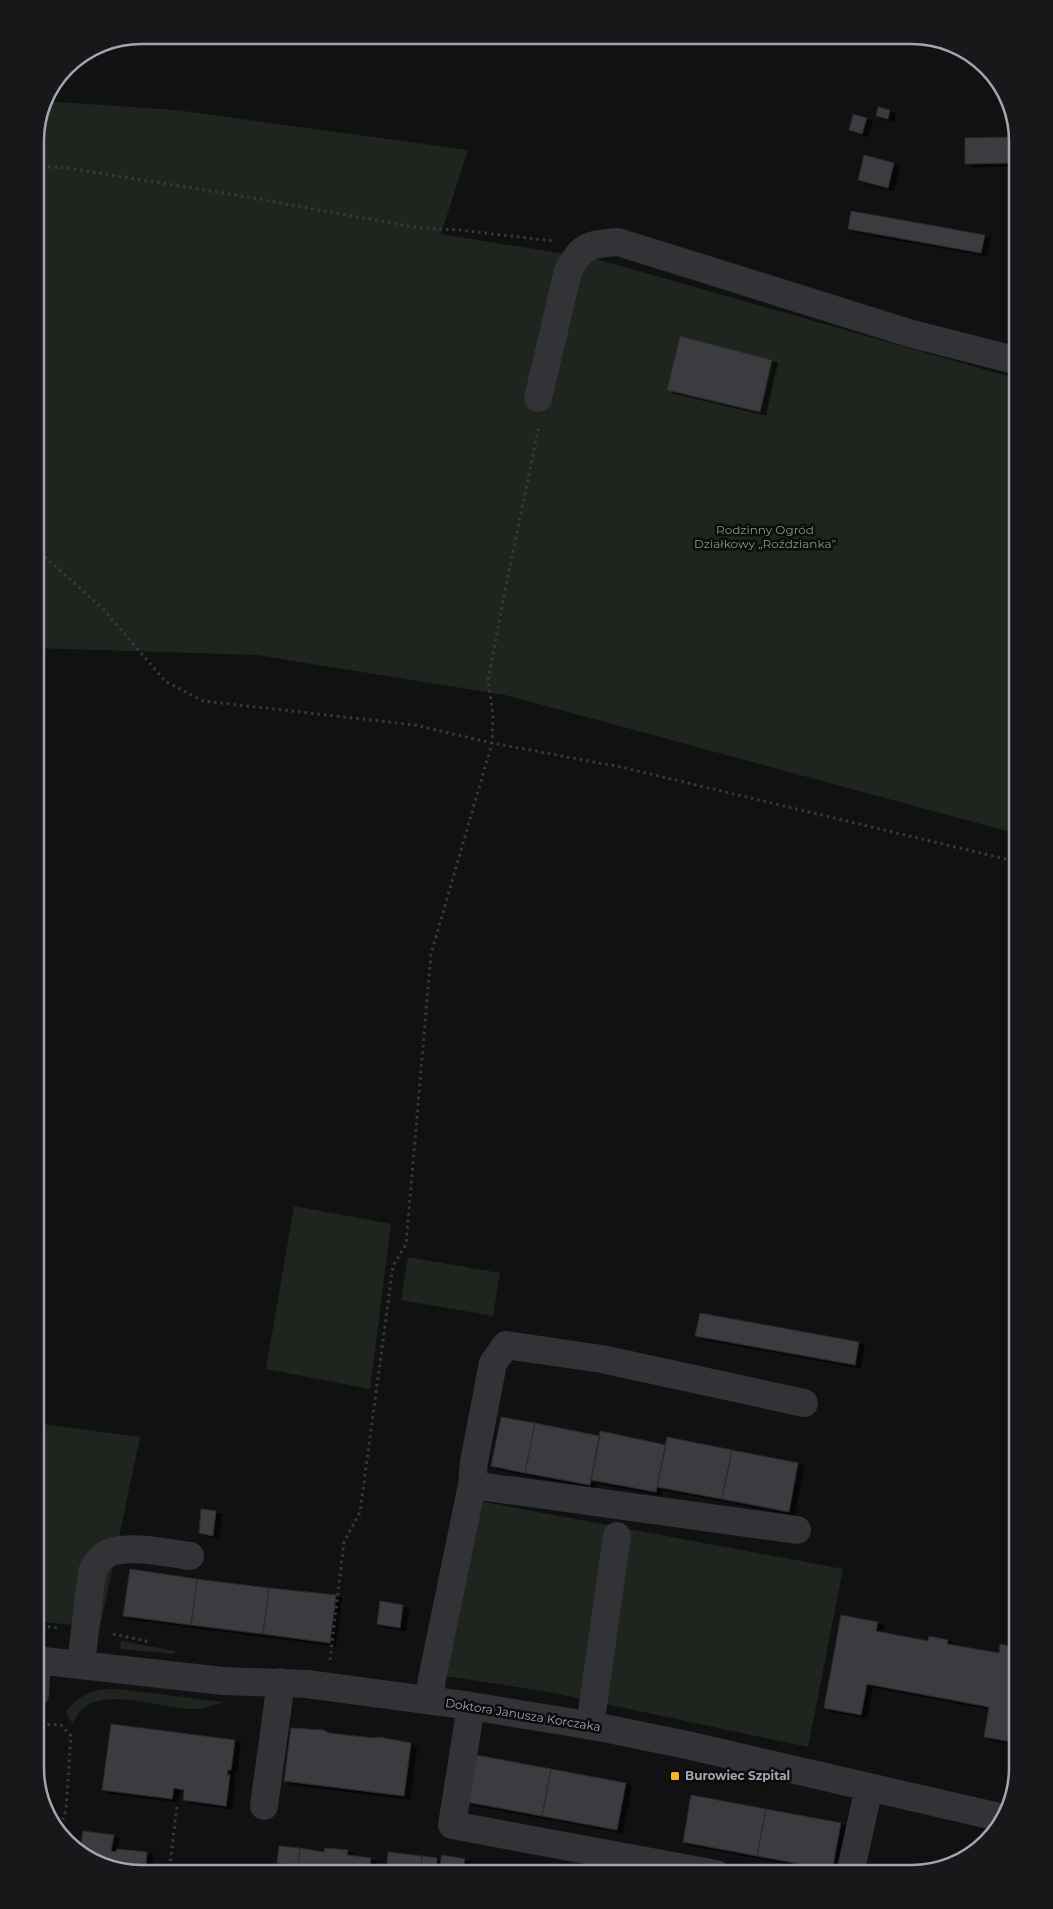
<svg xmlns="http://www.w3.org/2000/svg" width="1053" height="1909" font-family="Montserrat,sans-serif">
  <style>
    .green { fill: #1d251e }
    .building { fill: #3b3b3f; stroke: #2b2b2e; filter: url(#shadow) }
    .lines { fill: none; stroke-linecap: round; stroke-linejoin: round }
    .path { stroke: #38393e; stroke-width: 3; stroke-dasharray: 2.5 4; stroke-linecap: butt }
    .minor { stroke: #323237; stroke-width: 28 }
    .poi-dot { fill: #f5b526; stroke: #0c0c0d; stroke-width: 2 }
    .labels { text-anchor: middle; stroke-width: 5; stroke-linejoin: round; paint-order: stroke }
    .park-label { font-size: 12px; fill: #789f7b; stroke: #0c0c0d }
    .street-label { font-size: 12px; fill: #a2a6b3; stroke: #0c0c0d }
    .poi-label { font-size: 12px; font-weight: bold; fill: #a2a6b3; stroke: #0c0c0d; text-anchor: start }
    .rim { fill: none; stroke: #a2a6b3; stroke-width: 2.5 }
  </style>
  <defs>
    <filter id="shadow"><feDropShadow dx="5.5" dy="3" stdDeviation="0" flood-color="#0009"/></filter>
  </defs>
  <rect width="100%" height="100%" fill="#111112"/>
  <path class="green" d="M43 101 176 110 468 150 441 234 596 259 1018 379V834L505 695 256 655 35 648V134Z
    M294 1206 391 1224 370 1389 266 1369Z
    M408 1257 500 1273 493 1316 401 1300Z
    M35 1423 140 1437 100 1628 35 1621Z
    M479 1501 843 1569 808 1747 549 1692 445 1676Z
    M121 1641 175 1651V1654L120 1649Z
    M108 1689H119L223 1702C215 1704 205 1709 197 1709 163 1711 86 1677 73 1725L66 1712C77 1697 90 1690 108 1689Z"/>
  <path class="building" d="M878 107 890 110 888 119 876 116Z
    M853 114 867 118 862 134 849 130Z
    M1012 137 1013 163 965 164V138Z
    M864 155 894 163 888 188 858 180Z
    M851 211 985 235 981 253 848 229Z
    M680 336 772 360 760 412 667 390Z
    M700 1313 859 1342 855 1365 695 1336Z
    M501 1417 535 1423 525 1473 491 1466Z
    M535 1423 600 1436 590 1485 525 1473Z
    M600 1431 666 1445 656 1492 591 1480Z
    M667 1437 732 1450 722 1499 657 1487Z
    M732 1450 798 1463 789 1512 722 1499Z
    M201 1509 216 1511 213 1536 199 1533Z
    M130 1569 197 1579 191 1625 123 1616Z
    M197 1579 269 1588 263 1634 191 1625Z
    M269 1588 336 1595 330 1643 263 1634Z
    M380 1601 403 1605 400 1628 377 1624Z
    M841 1615 878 1622 876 1631 928 1641 929 1636 948 1640 947 1644 999 1653 1000 1644 1018 1647V1743L984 1737 989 1707 867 1684 861 1715 824 1708Z
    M111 1724 235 1740 231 1770H228L227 1775H230L226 1806 183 1800 184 1790 174 1788 172 1799 102 1790Z
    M291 1728 323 1730 329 1733 373 1738 379 1737 411 1743 404 1796 284 1781Z
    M476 1755 551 1769 542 1816 467 1802Z
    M551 1769 626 1783 617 1830 542 1816Z
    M691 1795 766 1809 757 1856 683 1842Z
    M766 1809 841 1823 832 1870 757 1856Z
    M83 1831 114 1835 111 1851 116 1852 117 1849 147 1852 145 1874H134L82 1856 80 1855Z
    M279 1846 300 1848 298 1866 277 1863Z
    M300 1848 324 1852 325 1848 348 1850 347 1855 371 1858 369 1874 313 1868 312 1874 300 1873 301 1866H298Z
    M388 1852 422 1856 420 1874H386Z
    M442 1855 465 1859 462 1872 452 1870V1874H438Z
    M422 1856 437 1858 436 1874H420Z"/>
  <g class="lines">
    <path class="path" d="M35 166 68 168 241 196 420 228 458 230 554 241
      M35 548 103 609 165 681 203 701 415 725 492 743 621 767 1018 862
      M35 1625 57 1628
      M113 1634 151 1642
      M330 1660 344 1542 360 1512 393 1266 406 1244 431 954 492 743 493 714 488 681 505 590 539 426
      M41 1724 61 1725 71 1736 66 1809 60 1830
      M169 1874 177 1805"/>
    <path class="minor" d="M538 398 568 271C582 245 589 244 618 242L909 333 1018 361
      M472 1485 474 1462 493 1363 506 1345 602 1359 804 1403
      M35 1660 223 1681 307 1684 471 1706 599 1727 687 1745 1003 1818
      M81 1664 92 1572C96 1563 101 1555 111 1552 135 1545 166 1553 190 1556
      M35 1694 37 1660
      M430 1700 432 1679 472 1485 797 1530
      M471 1706 452 1825 716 1874
      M590 1726 617 1536
      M264 1806 281 1682
      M850 1874 869 1787"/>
  </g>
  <rect class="poi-dot" x="670" y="1771" width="10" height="10" rx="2.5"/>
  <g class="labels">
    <g class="park-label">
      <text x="765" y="534">Rodzinny Ogród<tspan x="765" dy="14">Działkowy „Roździanka”</tspan></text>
    </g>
    <g class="street-label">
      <text transform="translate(523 1715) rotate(9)" y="4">Doktora Janusza Korczaka</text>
    </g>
    <g class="poi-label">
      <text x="685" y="1780">Burowiec Szpital</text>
    </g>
  </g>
  <path d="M0 0H1053V1909H0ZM141 44H912A97 97 0 0 1 1009 141V1768A97 97 0 0 1 912 1865H141A97 97 0 0 1 44 1768V141A97 97 0 0 1 141 44Z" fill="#18181a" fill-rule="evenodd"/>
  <path class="rim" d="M141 44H912A97 97 0 0 1 1009 141V1768A97 97 0 0 1 912 1865H141A97 97 0 0 1 44 1768V141A97 97 0 0 1 141 44Z"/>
</svg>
